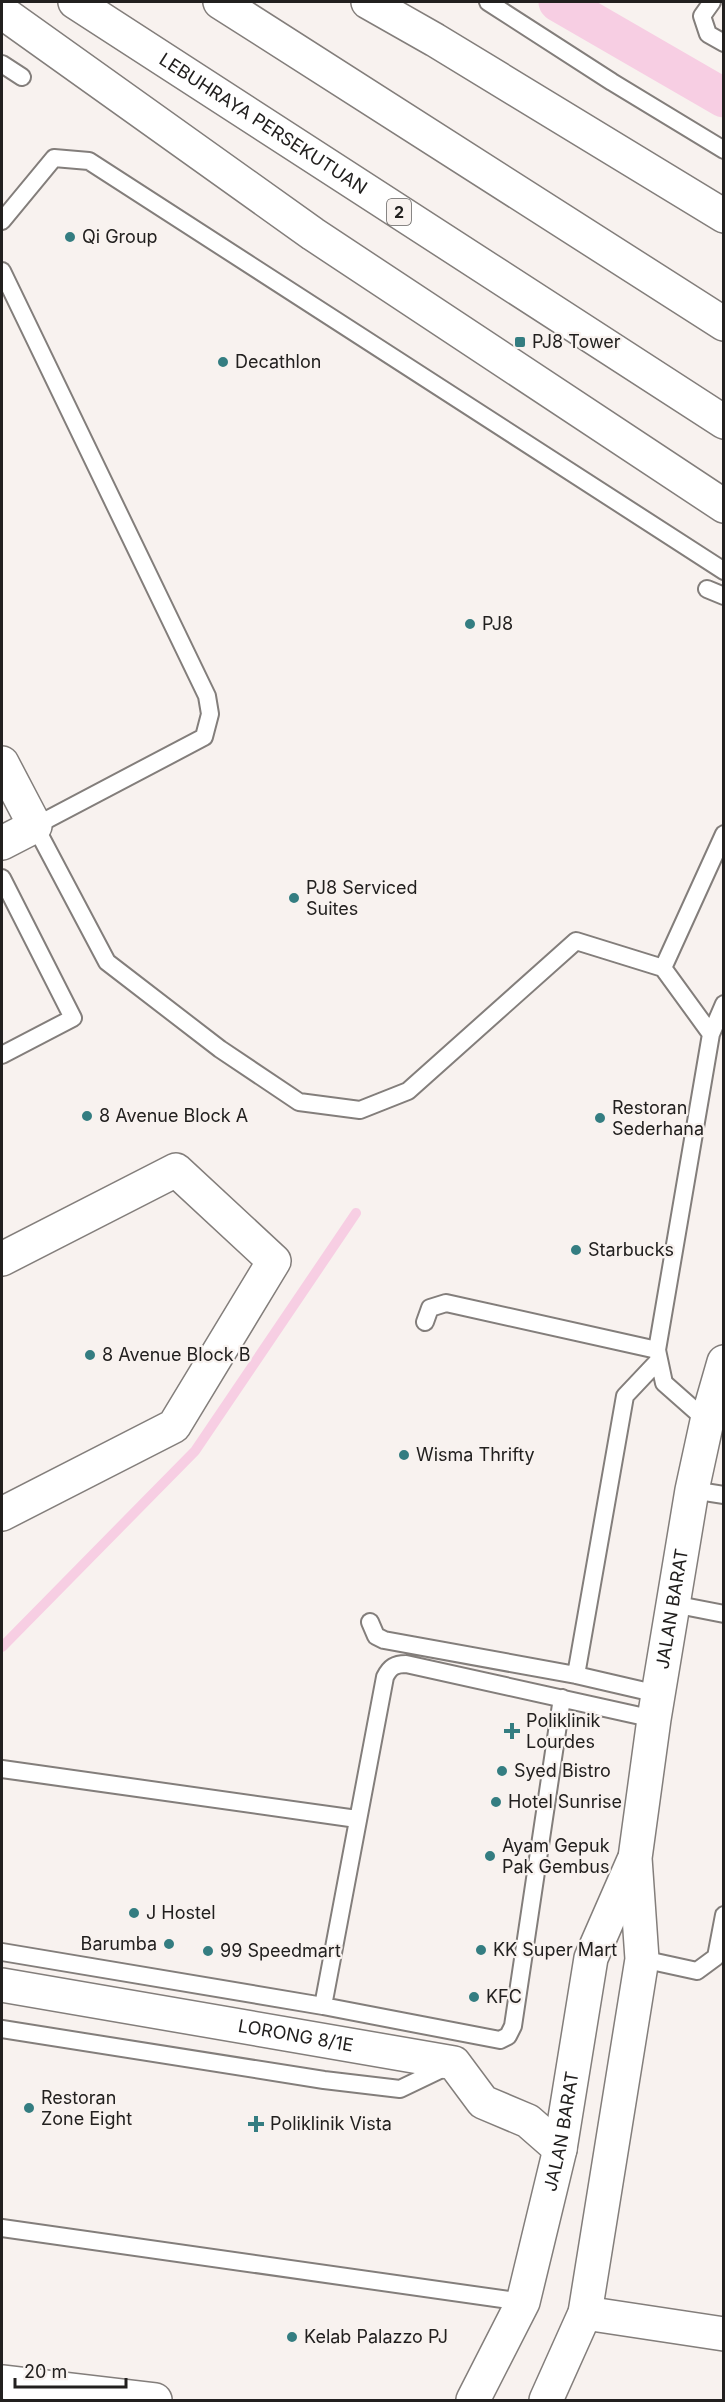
<svg xmlns="http://www.w3.org/2000/svg" width="725" height="2402" font-family="Inter,sans-serif">
  <style>
    .lines { fill: none; stroke-linecap: round; stroke-linejoin: round }
    .stream { stroke: #f7cee3; stroke-width: 10 }
    .canal { stroke: #f7cee3; stroke-width: 39 }
    .service-casing { stroke: #837e7b; stroke-width: 20 }
    .minor-casing { stroke: #837e7b; stroke-width: 36 }
    .tertiary-casing { stroke: #837e7b; stroke-width: 36 }
    .primary-casing { stroke: #837e7b; stroke-width: 36 }
    .trunk-casing { stroke: #837e7b; stroke-width: 36 }
    .service { stroke: #fff; stroke-width: 16 }
    .minor { stroke: #fff; stroke-width: 33 }
    .tertiary { stroke: #fff; stroke-width: 33 }
    .primary { stroke: #fff; stroke-width: 33 }
    .trunk { stroke: #fff; stroke-width: 33 }
    .poi-dot { fill: #347d81; stroke: #f8f2ef; stroke-width: 2 }
    .labels { text-anchor: middle; stroke-width: 4.5; stroke-linejoin: round; paint-order: stroke }
    .shield { fill: #f8f2ef; stroke: #625f5d; stroke-width: 1.5 }
    .shield-label { font-size: 16px; font-weight: bold; fill: #22201f }
    .street-label { font-size: 18px; fill: #22201f; stroke: #f8f2ef }
    .poi-label { font-size: 18px; fill: #22201f; stroke: #f8f2ef; text-anchor: start }
  </style>
  <rect width="100%" height="100%" fill="#f8f2ef"/>
  <g class="lines">
    <path class="stream" d="M2 1647 195 1451 356 1213"/>
    <path class="canal" d="M558 2 724 98"/>
    <defs>
      <path id="service" d="M488 2 612 82 724 150
        M712 2 702 16 708 34 724 43
        M2 64 22 77
        M2 221 54 158 89 161 724 571
        M2 271 207 696 210 714 204 737 35 826 107 962 220 1049 299 1102 360 1110 408 1091 576 941 663 968 724 834
        M707 589 724 596
        M2 878 73 1018 2 1055
        M663 968 711 1034
        M425 1322 430 1308 446 1303 657 1350 664 1383 707 1421
        M657 1350 711 1034 724 1004
        M692 1490 724 1495
        M673 1604 724 1614
        M370 1622 376 1636 384 1640 576 1675 658 1694
        M576 1675 625 1396 659 1360
        M2 1769 357 1819
        M2 1952 323 2006 500 2040 508 2036 513 2026 562 1698
        M642 1959 697 1971 716 1957 724 1915
        M323 2006 385 1677C390 1667 395 1664 406 1664L654 1719
        M2 2029 324 2080 400 2089 448 2066
        M2 2228 523 2302"/>
      <g id="minor">
        <path d="M2 763 35 826 2 843"/>
        <path d="M2 1259 176 1170 274 1261 174 1426 2 1514"/>
        <path id="s1" d="M2 1985 454 2063 483 2102 528 2121 560 2149"/>
        <path d="M2 2382 155 2400"/>
      </g>
      <path id="tertiary" d="M585 2313 724 2334"/>
      <g id="primary">
        <path id="s2" d="M473 2400 523 2302 560 2149 591 1958 633 1862"/>
        <path id="s3" d="M546 2400 585 2313 642 1959 635 1858 654 1719 692 1490 707 1421 724 1362"/>
      </g>
      <g id="trunk">
        <path id="s4" d="M75 2 724 422"/>
        <path d="M220 2 724 324"/>
        <path d="M368 2 435 40 724 216"/>
        <path d="M2 12 313 234 724 506"/>
      </g>
    </defs>
    <use href="#service" class="service-casing"/>
    <use href="#minor" class="minor-casing"/>
    <use href="#tertiary" class="tertiary-casing"/>
    <use href="#primary" class="primary-casing"/>
    <use href="#trunk" class="trunk-casing"/>
    <use href="#service" class="service"/>
    <use href="#minor" class="minor"/>
    <use href="#tertiary" class="tertiary"/>
    <use href="#primary" class="primary"/>
    <use href="#trunk" class="trunk"/>
  </g>
  <g class="poi-dot">
    <circle cx="70" cy="237" r="6"/>
    <rect x="514" y="336" width="12" height="12" rx="3"/>
    <circle cx="223" cy="362" r="6"/>
    <circle cx="470" cy="624" r="6"/>
    <circle cx="294" cy="898" r="6"/>
    <circle cx="87" cy="1116" r="6"/>
    <circle cx="600" cy="1118" r="6"/>
    <circle cx="576" cy="1250" r="6"/>
    <circle cx="90" cy="1355" r="6"/>
    <circle cx="404" cy="1455" r="6"/>
    <path d="M509 1722h6v6h6v6h-6v6h-6v-6h-6v-6h6z"/>
    <circle cx="502" cy="1771" r="6"/>
    <circle cx="496" cy="1802" r="6"/>
    <circle cx="490" cy="1856" r="6"/>
    <circle cx="134" cy="1913" r="6"/>
    <circle cx="169" cy="1944" r="6"/>
    <circle cx="481" cy="1950" r="6"/>
    <circle cx="208" cy="1951" r="6"/>
    <circle cx="474" cy="1997" r="6"/>
    <circle cx="29" cy="2108" r="6"/>
    <path d="M253 2115h6v6h6v6h-6v6h-6v-6h-6v-6h6z"/>
    <circle cx="292" cy="2337" r="6"/>
  </g>
  <g class="labels">
    <rect class="shield" x="387" y="199" width="24" height="26" rx="4.5"/>
    <g class="shield-label">
      <text x="399" y="218">2</text>
    </g>
    <g class="street-label">
      <text dy="6" stroke="none"><textPath href="#s4" startOffset="224">LEBUHRAYA PERSEKUTUAN</textPath></text>
      <text dy="6" stroke="none"><textPath href="#s3" startOffset="807">JALAN BARAT</textPath></text>
      <text dy="6" stroke="none"><textPath href="#s1" startOffset="298">LORONG 8/1E</textPath></text>
      <text dy="6" stroke="none"><textPath href="#s2" startOffset="285">JALAN BARAT</textPath></text>
    </g>
    <g class="poi-label">
      <text x="82" y="243">Qi Group</text>
      <text x="532" y="348">PJ8 Tower</text>
      <text x="235" y="368">Decathlon</text>
      <text x="482" y="630">PJ8</text>
      <text x="306" y="894">PJ8 Serviced<tspan x="306" dy="21">Suites</tspan></text>
      <text x="612" y="1114">Restoran<tspan x="612" dy="21">Sederhana</tspan></text>
      <text x="99" y="1122">8 Avenue Block A</text>
      <text x="588" y="1256">Starbucks</text>
      <text x="102" y="1361">8 Avenue Block B</text>
      <text x="416" y="1461">Wisma Thrifty</text>
      <text x="526" y="1727">Poliklinik<tspan x="526" dy="21">Lourdes</tspan></text>
      <text x="514" y="1777">Syed Bistro</text>
      <text x="508" y="1808">Hotel Sunrise</text>
      <text x="502" y="1852">Ayam Gepuk<tspan x="502" dy="21">Pak Gembus</tspan></text>
      <text x="146" y="1919">J Hostel</text>
      <text x="157" y="1950" text-anchor="end">Barumba</text>
      <text x="493" y="1956">KK Super Mart</text>
      <text x="220" y="1957">99 Speedmart</text>
      <text x="486" y="2003">KFC</text>
      <text x="41" y="2104">Restoran<tspan x="41" dy="21">Zone Eight</tspan></text>
      <text x="270" y="2130">Poliklinik Vista</text>
      <text x="304" y="2343">Kelab Palazzo PJ</text>
    </g>
  </g>
  <rect width="725" height="2402" fill="none" stroke="#22201f" stroke-width="6"/>
  <path d="M15 2378v9h111v-9" fill="none" stroke="#22201f" stroke-width="3"/>
  <text x="24" y="2378" font-size="18" fill="#22201f" stroke="#f8f2ef" stroke-width="4.5" paint-order="stroke">20 m</text>
</svg>
